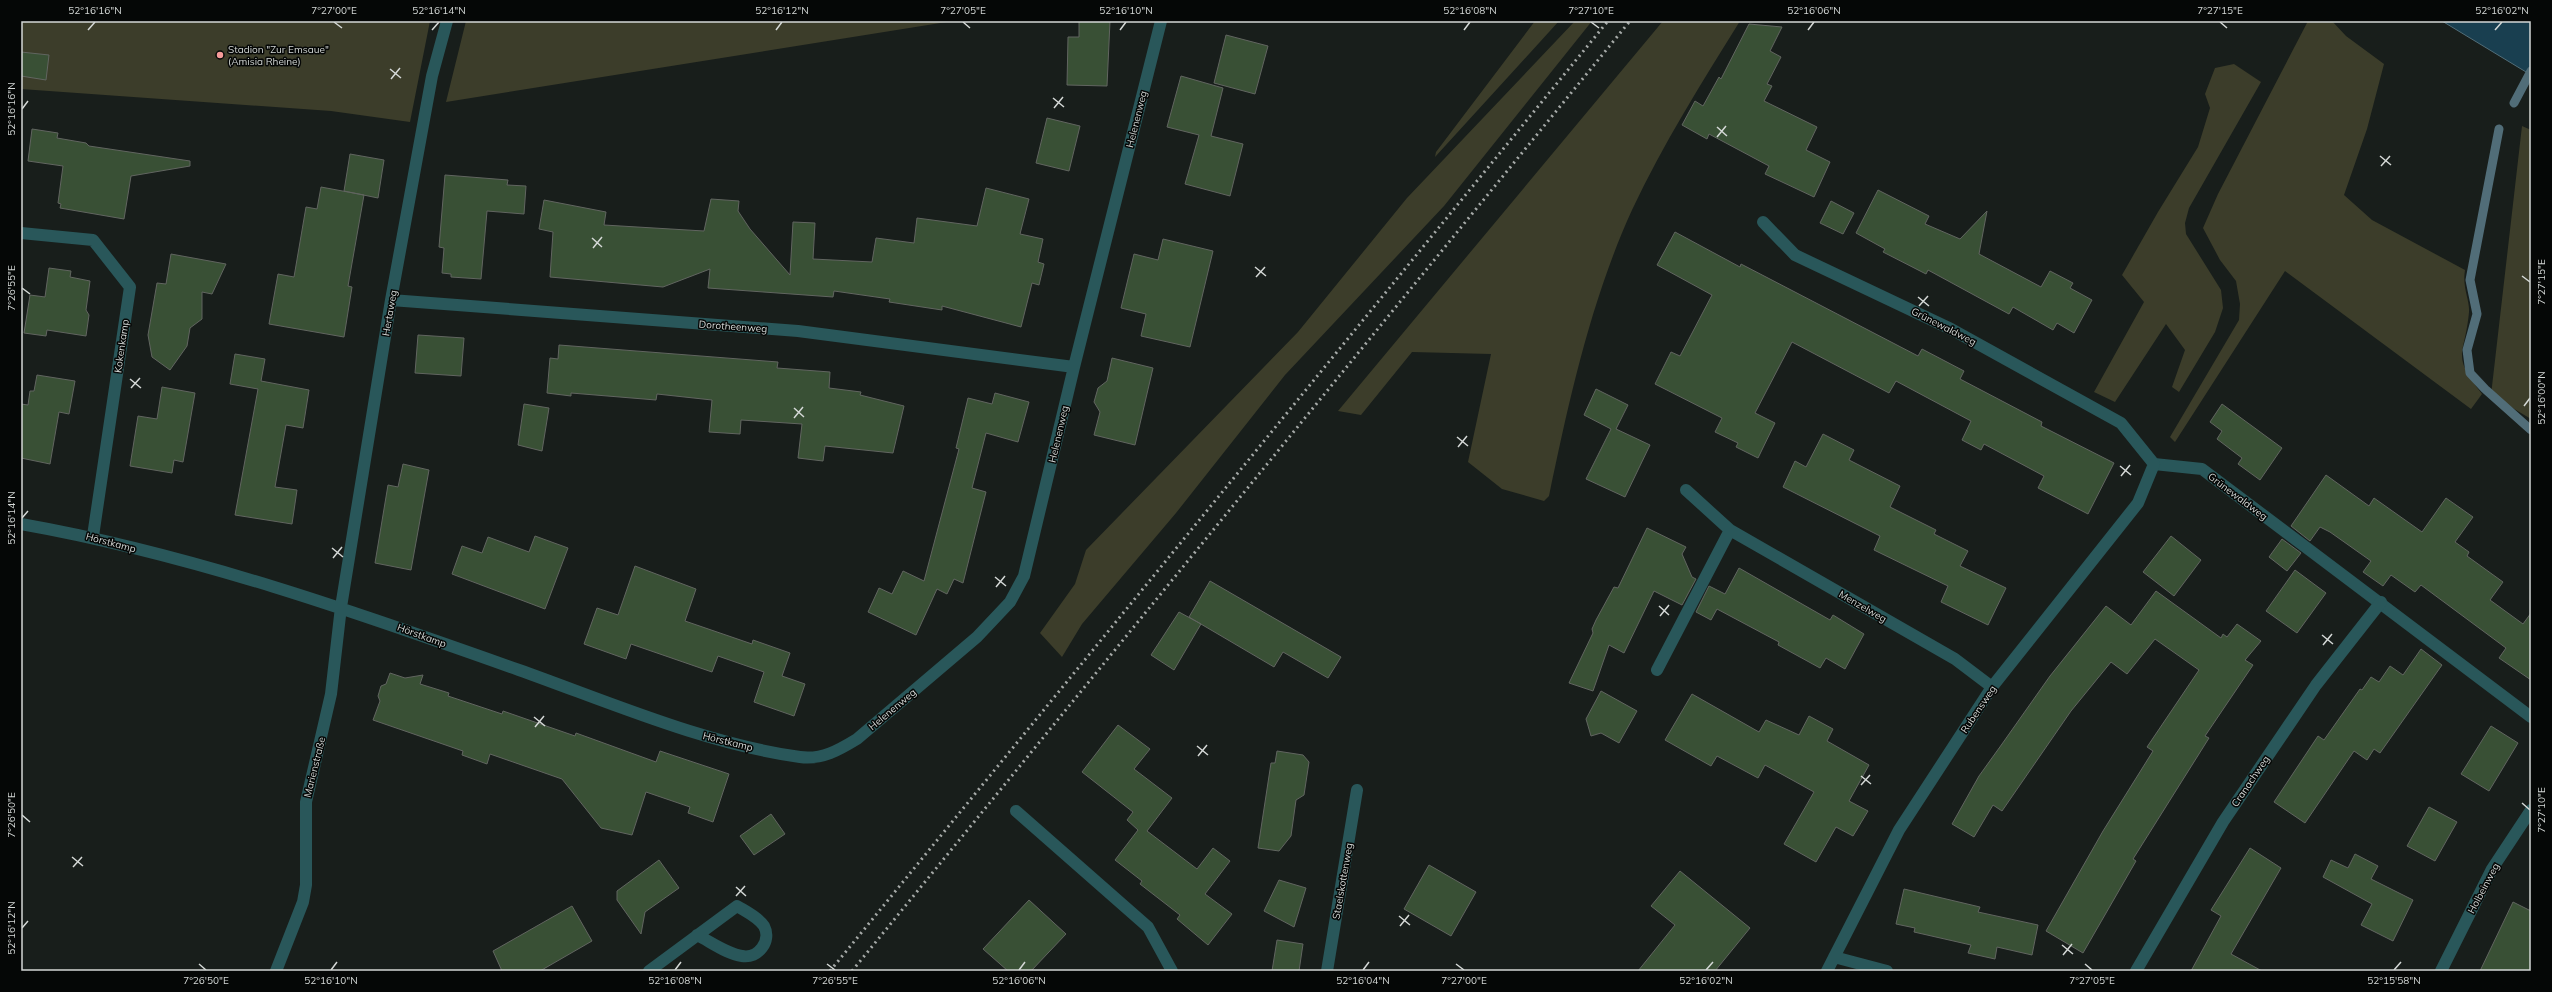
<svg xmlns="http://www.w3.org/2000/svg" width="2552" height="992" font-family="Mulish,sans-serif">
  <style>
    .green { fill: #3c3d2a }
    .water { fill: #193f50; stroke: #516d78 }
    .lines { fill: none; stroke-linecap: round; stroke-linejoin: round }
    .stream { stroke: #516d78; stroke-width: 9 }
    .building { fill: #395035; stroke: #616560 }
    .lane { stroke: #29575a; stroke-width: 12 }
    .street { stroke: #29575a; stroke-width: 12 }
    .rail { stroke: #a7aba9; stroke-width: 3; stroke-dasharray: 2 4; stroke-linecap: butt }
    .ticks { fill: none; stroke: #d4d8d6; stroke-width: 1.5 }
    .poi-dot { fill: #f59b99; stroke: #050706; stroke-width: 1.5 }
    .labels { text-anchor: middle; stroke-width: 3; stroke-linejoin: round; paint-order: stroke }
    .poi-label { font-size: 10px; fill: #d4d8d6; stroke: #050706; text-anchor: start }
    .street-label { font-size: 10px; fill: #d4d8d6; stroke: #050706 }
    .neatline { fill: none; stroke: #d4d8d6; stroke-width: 1.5 }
    .ticks-label { font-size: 10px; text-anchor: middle; fill: #d4d8d6 }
  </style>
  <rect width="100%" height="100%" fill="#181e1b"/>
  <path class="green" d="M21 21H430L410 122 331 111 21 89Z
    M466 21H953L446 102Z
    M1535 21H1559L1435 157 1436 152Z
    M1575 21H1592L1444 206 1285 375 1176 513 1082 624 1062 657 1040 633 1075 584 1086 550 1298 332 1407 198Z
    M1663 21H1740C1702 82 1663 144 1632 210 1591 300 1569 400 1549 496L1544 501 1502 489 1468 462 1491 354 1412 352 1361 415 1338 411Z
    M2308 21H2332L2346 36 2384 64 2367 129 2344 195 2372 220 2465 270C2462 288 2470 300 2469 312 2465 357 2450 353 2482 394L2471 409 2285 271 2175 442 2170 437 2239 320 2240 304 2236 281 2220 260 2203 228 2218 194Z
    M2234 64 2261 82 2189 208 2185 223 2186 234 2221 290 2223 308 2215 332 2179 392 2172 387 2185 350 2166 324 2115 402 2094 392 2144 302 2122 275 2158 212 2198 147 2210 108 2205 94 2215 68Z
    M2522 126 2531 130V419L2491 395Z"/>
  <path class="water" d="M2442 21H2531V75Z"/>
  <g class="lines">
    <path class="stream" d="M2514 103 2531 71
      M2499 129 2470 280 2477 314 2467 350 2470 373 2485 389 2531 430"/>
  </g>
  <path class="building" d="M1079 21H1110L1107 86 1067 85 1068 37H1079Z
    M1749 24 1782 27 1770 51 1781 57 1767 84 1772 86 1764 101 1817 127 1806 150 1830 162 1814 197 1765 174 1769 166 1709 134 1707 139 1682 125 1695 101 1703 106 1719 77 1721 79Z
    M1226 35 1268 46 1255 94 1214 83Z
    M21 52 49 55 46 80 21 76Z
    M1181 76 1223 88 1211 136 1243 144 1230 196 1185 184 1199 135 1167 127Z
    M1047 118 1080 126 1069 171 1036 163Z
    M32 129 58 133 57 138 86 143 89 146 190 161V166L131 176 124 219 60 208 61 204 58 203 63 166 28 161Z
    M350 154 384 160 378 198 344 191Z
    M445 175 508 180 507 185 526 186 524 214 487 211 481 279 451 277V274L442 273 444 248 439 247Z
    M321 187 364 195 348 286 352 287 344 337 269 324 278 274 294 277 306 207 317 209Z
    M986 188 1029 199 1020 234 1043 239 1038 262 1044 264 1039 285 1032 283 1021 327 942 306V310L889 302 890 299 834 291 833 297 708 288 710 269 663 287 550 277 553 232 539 229 544 200 606 212 604 225 704 231 711 199 739 201 738 211 750 229 790 275 793 222 815 223 813 259 872 262 876 238 914 243 917 218 977 226Z
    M1878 190 1929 216 1925 224 1960 239 1987 211 1979 254 2041 287 2050 271 2073 283 2070 288 2092 300 2074 333 2057 323 2053 330 2013 307 2009 314 1928 270 1926 274 1883 252 1885 249 1856 233Z
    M1831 201 1854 213 1843 234 1820 223Z
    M1675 232 1740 267 1741 264 1918 356 1922 349 1964 371 1960 379 2042 422 2041 426 2114 463 2088 514 2038 488 2044 476 1984 444 1981 450 1962 440 1971 421 1896 381 1889 393 1792 342 1755 413 1775 423 1758 458 1736 447 1738 443 1715 432 1722 418 1655 384 1671 352 1680 356 1712 295 1657 265Z
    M1163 239 1213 251 1190 347 1141 336 1146 314 1121 308 1134 254 1158 260Z
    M171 254 226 264 212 294 202 292V319L190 328 187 346 170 370 152 357 148 335 157 283 166 284Z
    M49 268 71 271 70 277 90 281 86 310 89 315 86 336 47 330 46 336 24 333 30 295 45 297Z
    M418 335 464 338 461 376 415 373Z
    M559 345 778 362 777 368 830 372 829 388 861 392 860 395 904 406 893 453 825 446 823 461 798 458 802 424 741 420 740 434 709 432 712 400 657 394 656 400 571 393V396L547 393 550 358 558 359Z
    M235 354 265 359 261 381 309 390 303 428 286 425 275 487 297 490 292 524 235 515 258 389 230 384Z
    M1112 358 1153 368 1135 445 1094 435 1100 412 1094 402 1098 388 1107 381Z
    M37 375 75 381 69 414 59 412 50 464 21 458V404L28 405 30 391H34Z
    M162 387 195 393 183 462 174 460 172 473 130 466 138 416 157 419Z
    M1596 389 1628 405 1616 429 1650 445 1625 497 1586 479 1611 429 1584 415Z
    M995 393 1029 402 1018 442 986 433 972 488 986 492 963 583 954 579 947 594 937 589 916 635 868 612 879 588 892 594 903 571 924 581 959 449 956 448 968 398 992 404Z
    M524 404 549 408 542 451 518 445Z
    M2222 404 2282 448 2260 480 2238 464 2242 458 2217 439 2222 431 2210 422Z
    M1823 434 1854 450 1849 460 1900 486 1890 507 1936 530 1934 534 1968 551 1960 566 2006 588 1988 625 1941 602 1948 586 1874 550 1880 536 1783 487 1795 461 1806 467Z
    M403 464 429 470 411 570 375 563 388 485 398 487Z
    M2326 475 2369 506 2374 498 2422 532 2446 498 2473 517 2455 542 2469 552 2467 556 2503 582 2490 600 2523 624 2531 613V680L2499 658 2506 648 2421 585 2415 592 2391 575 2383 586 2363 572 2371 561 2330 532 2320 527 2310 541 2291 526Z
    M1647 528 1686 547 1682 554 1692 577 1696 579 1682 605 1654 591 1624 653 1609 645 1593 691 1569 683 1593 633 1592 629 1596 620 1614 587 1618 588Z
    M535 536 568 548 545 609 452 574 462 546 482 553 488 537 529 552Z
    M2171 536 2201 560 2174 596 2143 572Z
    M2282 539 2301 553 2287 571 2269 557Z
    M635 566 696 589 685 621 752 644 753 640 790 653 782 676 805 684 794 716 754 702 764 672 718 656 712 672 631 644 626 659 584 644 597 608 618 615Z
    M1739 568 1830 620 1833 615 1864 634 1845 669 1826 658 1820 668 1778 645 1779 642 1717 609 1711 620 1696 612 1709 586 1725 594Z
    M2295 570 2326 593 2297 633 2266 611Z
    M1210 581 1341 657 1328 678 1283 652 1274 667 1189 617Z
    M2156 591 2221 638 2223 634 2227 637 2237 624 2261 641 2245 660 2253 665 2205 736 2209 738 2133 859 2136 861 2083 953 2046 931 2103 831 2153 751 2147 747 2199 670 2155 639 2127 674 2111 662 2071 711 2002 811 1993 805 1974 837 1952 824 1979 776 2002 744 2050 676 2106 606 2131 625Z
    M1179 612 1201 624 1174 670 1151 655Z
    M2421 649 2442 665 2380 753 2374 749 2367 760 2354 751 2305 823 2274 802 2318 736 2324 740 2360 689 2362 690 2371 677 2379 682 2390 666 2403 675Z
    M390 673 405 678 423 675 420 684 449 693 448 696 502 714 503 711 575 736 576 733 656 762 660 751 729 774 713 822 688 813 690 807 646 792 632 835 601 828 562 779 490 754 487 764 462 755 463 751 373 720 380 701 378 696 381 686 386 684Z
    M1601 691 1637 711 1619 743 1601 733 1591 736 1586 719Z
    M1692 694 1759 732 1766 720 1799 735 1809 716 1833 729 1827 741 1869 765 1849 801 1868 811 1853 836 1836 827 1816 862 1784 844 1814 792 1765 765 1758 778 1717 756 1711 766 1665 740Z
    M1118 725 1150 749 1134 769 1172 798 1147 831 1197 869 1213 848 1230 861 1205 894 1232 914 1208 945 1177 919 1180 915 1140 884 1142 881 1115 860 1138 830 1127 820 1133 812 1082 772Z
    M2491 726 2518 743 2489 791 2461 774Z
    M1277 751 1303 755 1309 762 1304 795 1296 800 1291 836 1279 851 1258 848 1271 763H1275Z
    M2429 807 2457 822 2435 861 2407 846Z
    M771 814 785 834 754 855 740 836Z
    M2250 848 2281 868 2231 954 2262 971H2191L2221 916 2211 910Z
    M2355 854 2378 866 2371 879 2413 900 2393 941 2361 925 2372 904 2323 877 2331 860 2348 868Z
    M659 860 679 888 645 912 641 934 617 900V891Z
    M1429 865 1476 892 1451 936 1404 909Z
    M1680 871 1750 928 1715 971H1638L1675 925 1651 906Z
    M1279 880 1306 888 1294 927 1264 911Z
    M1904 889 1980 907 1978 912 2038 925 2032 955 1997 947 1995 959 1968 953 1971 945 1914 932 1915 928 1896 924Z
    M1029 900 1066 934 1031 971H1008L983 949Z
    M2513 902 2531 911V971H2480Z
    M572 906 592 941 540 971H502L493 951Z
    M1277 940 1303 944 1299 971H1272Z"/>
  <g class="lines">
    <path class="lane" d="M2154 464 2202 469 2531 717
      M1016 811 1148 927 1172 971"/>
    <path class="street" d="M1763 222 1795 255 1951 329 2121 423 2154 464 2138 503 1992 687 1899 830 1827 971
      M21 233 93 240 130 287 93 536
      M391 300 798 331 1074 367
      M1686 490 1730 530 1955 659 1992 687
      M21 524C191 554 356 612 519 670 609 702 705 744 800 757 822 760 839 750 857 739L977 637 1010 602 1024 576 1074 367 1161 21
      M1657 670 1730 530
      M1834 957 1887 971
      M276 971 303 902 306 885V802L331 694 341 607 391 300 432 76 447 21
      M649 971 737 906C745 911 758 917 764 926 772 941 758 959 742 956 727 954 711 942 697 935
      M1327 971 1357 790
      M2136 971 2223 822 2316 685 2381 602
      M2441 971 2492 869 2531 810"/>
    <path class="rail" d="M830 971 1608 21
      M852 971 1630 21"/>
  </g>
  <path class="ticks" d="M334 22 342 28M963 22 970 28M1591 22 1599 28M2220 22 2227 28M88 30 95 22M432 30 439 22M776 30 782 22M1120 30 1126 22M1464 30 1470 22M1808 30 1814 22M2495 30 2502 22M390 69 401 78M391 79 400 68M1053 98 1064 107M1054 108 1063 97M22 109 28 101M1717 127 1727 136M1717 137 1726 126M2380 156 2391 165M2381 166 2390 156M592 238 602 247M593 248 602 237M1255 267 1266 276M2522 276 2530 282M1256 277 1265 267M22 288 30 294M1918 297 1929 306M1919 306 1928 296M130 379 141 388M131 388 140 378M2524 406 2530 398M794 408 804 417M794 418 803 407M1457 437 1468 446M1458 447 1467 436M2120 466 2131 475M2121 476 2130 465M22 518 28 511M332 548 343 557M333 558 342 547M995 577 1006 586M996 587 1005 576M1659 606 1669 615M1660 616 1669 605M2322 635 2333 644M2323 645 2332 634M534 717 545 726M535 727 544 716M1197 746 1208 755M1198 756 1207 745M1861 776 1871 784M1861 785 1870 775M2522 803 2530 810M22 815 30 822M72 857 83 866M73 867 82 857M736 887 746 896M736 896 745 886M1399 916 1410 925M1400 926 1409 915M22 928 28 921M2062 945 2073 954M2063 955 2072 944M199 964 206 970M827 964 835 970M1456 964 1464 970M2085 964 2092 970M331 970 337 962M675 970 681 962M1019 970 1025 962M1363 970 1369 962M1706 970 1713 962M2394 970 2401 962"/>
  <circle class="poi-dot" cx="220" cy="55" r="4"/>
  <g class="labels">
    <g class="poi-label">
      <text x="228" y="53">Stadion "Zur Emsaue"<tspan x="228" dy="12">(Amisia Rheine)</tspan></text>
    </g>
    <g class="street-label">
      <text transform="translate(1136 119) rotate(-76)" y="4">Helenenweg</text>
      <text transform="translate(389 313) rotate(-80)" y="4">Hertaweg</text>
      <text transform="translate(733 326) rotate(4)" y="4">Dorotheenweg</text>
      <text transform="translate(1944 326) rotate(27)" y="4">Grünewaldweg</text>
      <text transform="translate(121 346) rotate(-82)" y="4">Kokenkamp</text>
      <text transform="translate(1058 434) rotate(-77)" y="4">Helenenweg</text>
      <text transform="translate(2238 496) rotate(37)" y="4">Grünewaldweg</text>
      <text transform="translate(111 542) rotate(15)" y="4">Hörstkamp</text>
      <text transform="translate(1863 606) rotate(30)" y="4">Menzelweg</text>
      <text transform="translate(422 635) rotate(20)" y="4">Hörstkamp</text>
      <text transform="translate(892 709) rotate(-40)" y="4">Helenenweg</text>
      <text transform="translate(1978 709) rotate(-56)" y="4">Rubensweg</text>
      <text transform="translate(728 741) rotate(14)" y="4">Hörstkamp</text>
      <text transform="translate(314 767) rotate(-76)" y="4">Marienstraße</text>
      <text transform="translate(2250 781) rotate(-56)" y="4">Cranachweg</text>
      <text transform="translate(1342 881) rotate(-80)" y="4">Staelskottenweg</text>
      <text transform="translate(2483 888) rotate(-62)" y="4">Holbeinweg</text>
    </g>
  </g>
  <rect width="2552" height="992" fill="none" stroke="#050706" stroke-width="44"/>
  <rect x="22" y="22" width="2508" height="948" class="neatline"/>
  <g class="ticks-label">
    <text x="95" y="14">52°16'16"N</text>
    <text x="334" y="14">7°27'00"E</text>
    <text x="439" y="14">52°16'14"N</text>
    <text x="782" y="14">52°16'12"N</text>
    <text x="963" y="14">7°27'05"E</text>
    <text x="1126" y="14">52°16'10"N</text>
    <text x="1470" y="14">52°16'08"N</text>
    <text x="1591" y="14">7°27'10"E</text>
    <text x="1814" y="14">52°16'06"N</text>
    <text x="2220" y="14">7°27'15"E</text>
    <text x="2502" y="14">52°16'02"N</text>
    <text transform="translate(11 109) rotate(-90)" y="4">52°16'16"N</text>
    <text transform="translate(2541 282) rotate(-90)" y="4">7°27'15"E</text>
    <text transform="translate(11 288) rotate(-90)" y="4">7°26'55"E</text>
    <text transform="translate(2541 398) rotate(-90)" y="4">52°16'00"N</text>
    <text transform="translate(11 518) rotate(-90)" y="4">52°16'14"N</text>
    <text transform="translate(2541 810) rotate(-90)" y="4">7°27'10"E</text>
    <text transform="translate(11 815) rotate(-90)" y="4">7°26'50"E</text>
    <text transform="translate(11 928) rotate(-90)" y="4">52°16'12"N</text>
    <text x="206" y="984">7°26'50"E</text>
    <text x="331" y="984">52°16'10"N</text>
    <text x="675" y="984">52°16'08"N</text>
    <text x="835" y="984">7°26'55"E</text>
    <text x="1019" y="984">52°16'06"N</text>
    <text x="1363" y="984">52°16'04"N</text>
    <text x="1464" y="984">7°27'00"E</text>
    <text x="1706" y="984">52°16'02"N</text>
    <text x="2092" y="984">7°27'05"E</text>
    <text x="2394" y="984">52°15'58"N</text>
  </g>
</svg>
